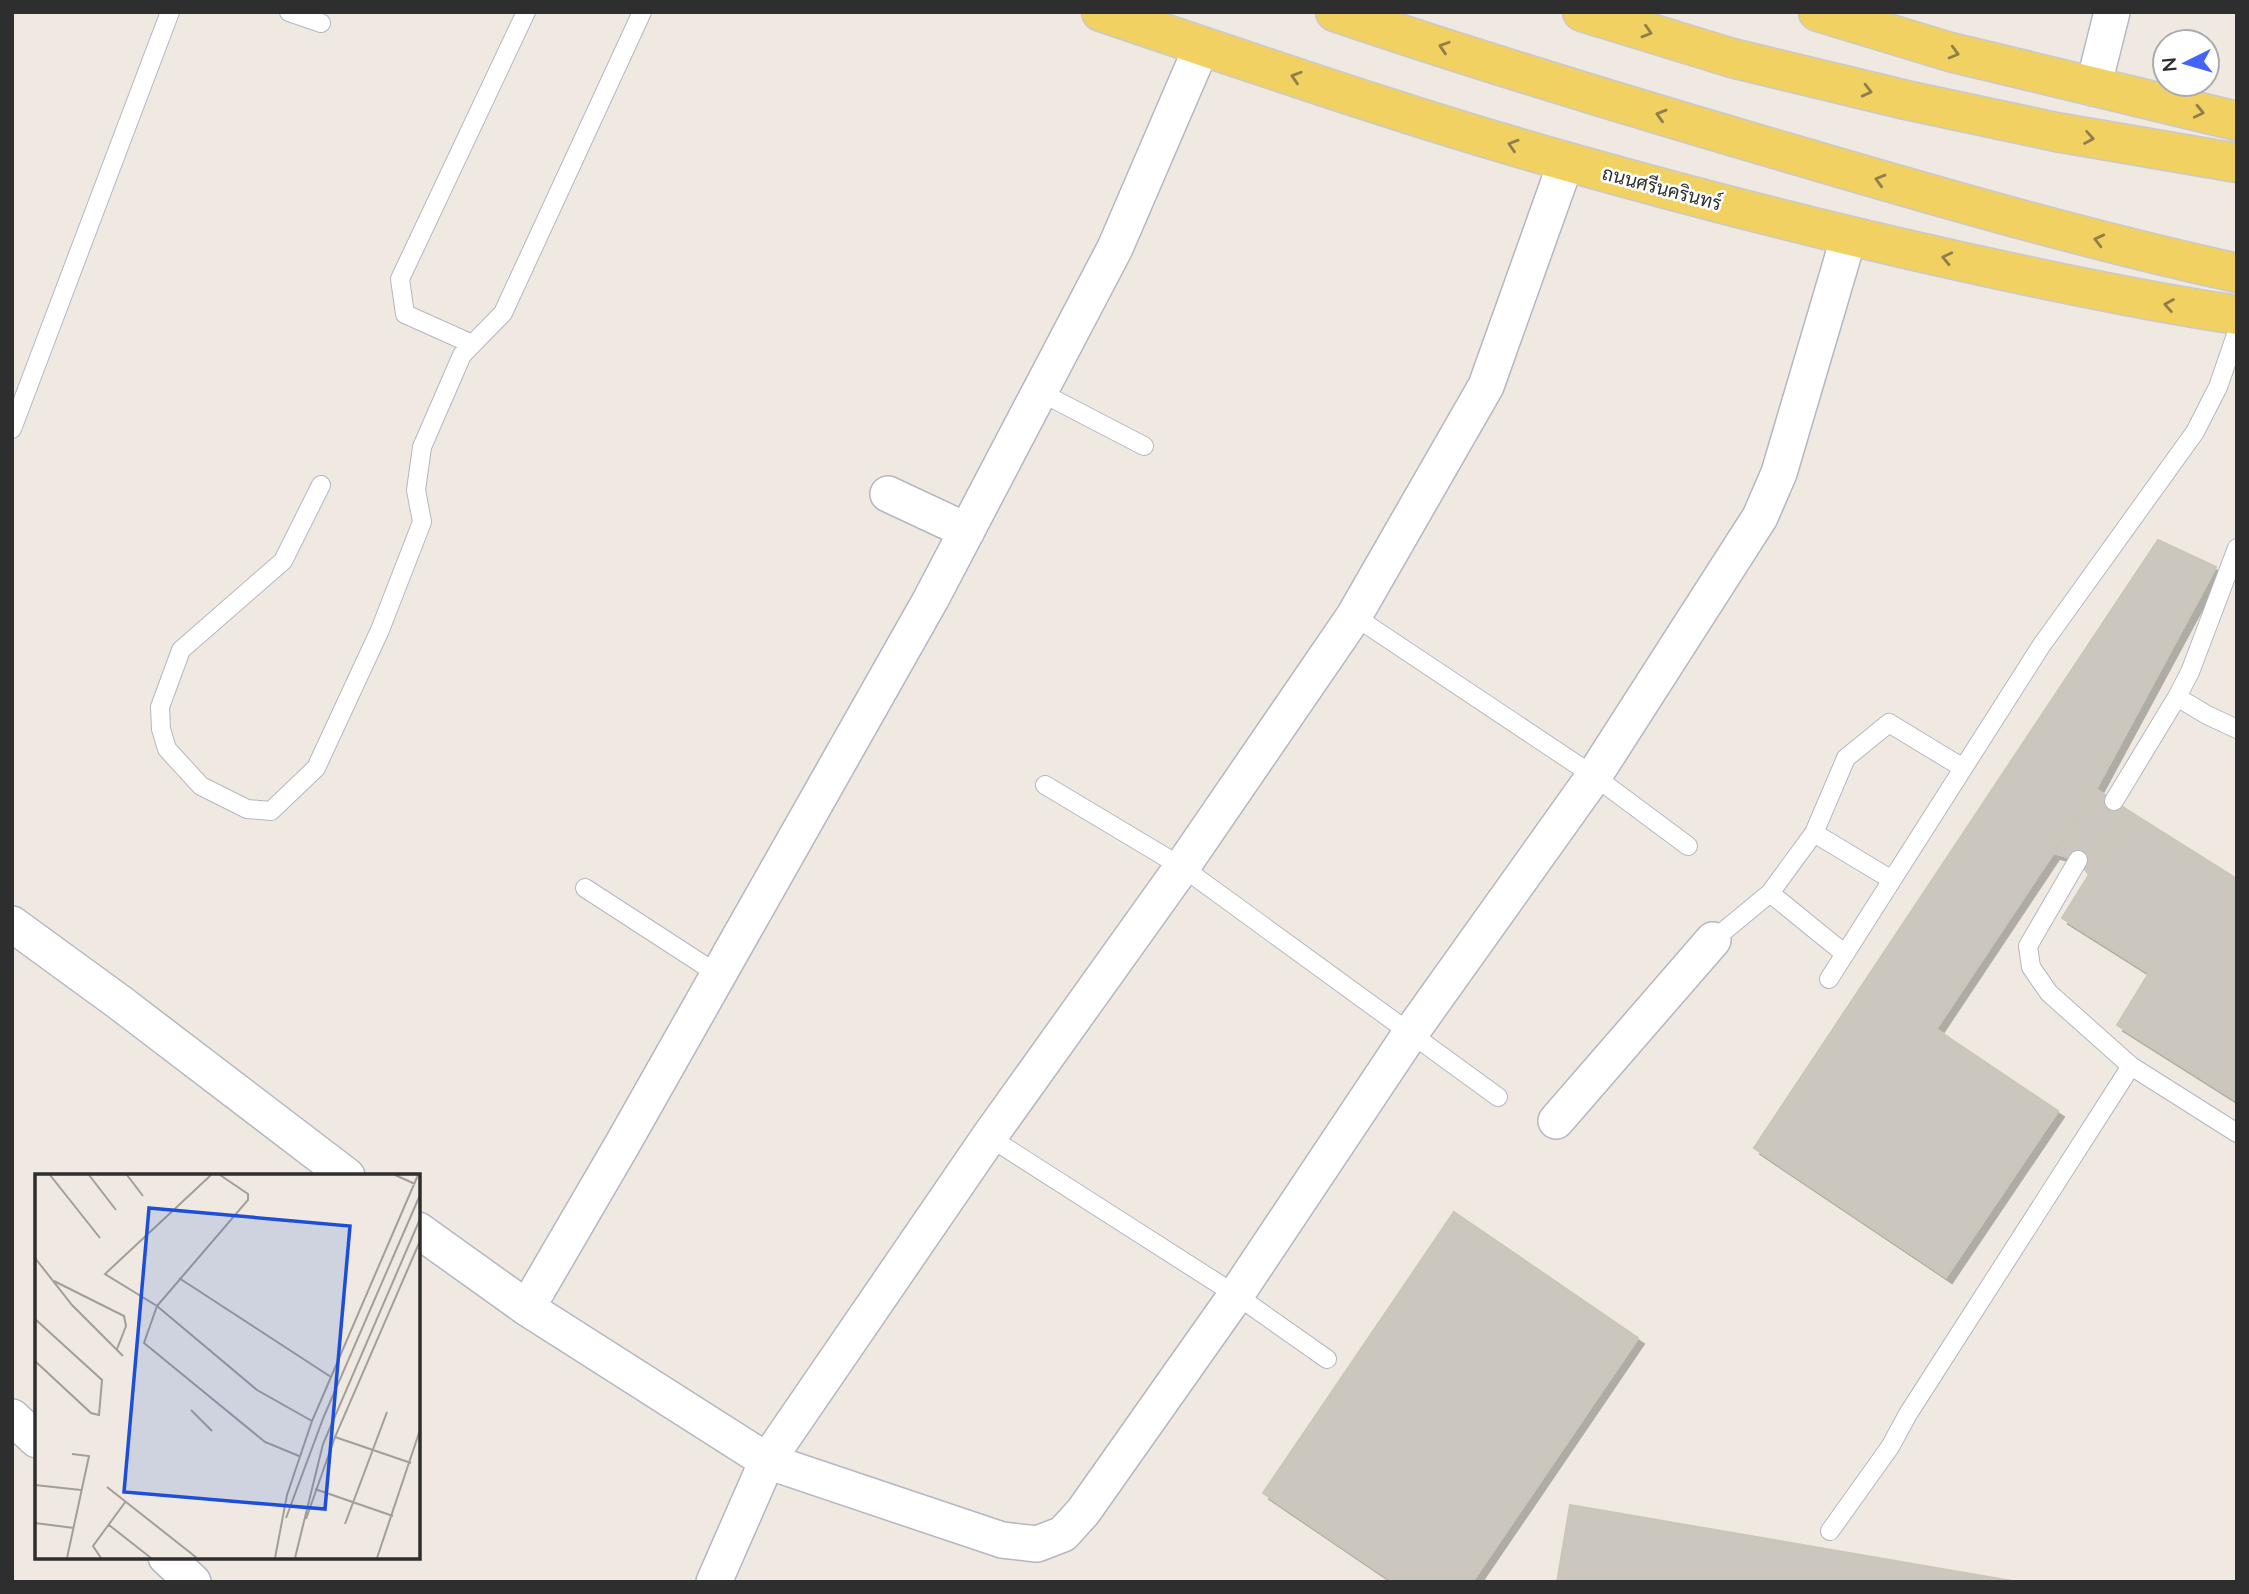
<svg xmlns="http://www.w3.org/2000/svg" width="2249" height="1594" font-family="Lato,Sarabun,sans-serif">
  <style>
    .building { fill: #cbc7bf; stroke: #cbc5ba; stroke-width: 2; filter: url(#shadow) }
    .lines { fill: none; stroke-linecap: round; stroke-linejoin: round }
    .lane-casing { stroke: #b4b7c1; stroke-width: 20 }
    .street-casing { stroke: #b4b7c1; stroke-width: 38 }
    .primary-casing { stroke: #c9c9c9; stroke-width: 41 }
    .lane { stroke: #fff; stroke-width: 18 }
    .street { stroke: #fff; stroke-width: 35 }
    .primary { stroke: #f2d163; stroke-width: 38 }
    .oneway { stroke: #908048 }
    .labels { text-anchor: middle; stroke-width: 5; stroke-linejoin: round; paint-order: stroke }
    .street-label { font-size: 19px; fill: #2e2e2e; stroke: #fff }
    .inset-road { fill: none; stroke: #a29e99; stroke-width: 2 }
    .view { fill: #1d4ed8; fill-opacity: 0.15; stroke: #1d4ed8; stroke-width: 3.5 }
    .inset-edge { fill: none; stroke: #2e2e2e; stroke-width: 3.5 }
  </style>
  <defs>
    <filter id="shadow"><feDropShadow dx="6" dy="6" stdDeviation="0" flood-color="#0004"/></filter>
  </defs>
  <rect width="100%" height="100%" fill="#efe9e1"/>
  <path class="building" d="M2158 540 2216 567 2096 789 1936 1029 2058 1111 1946 1277 1754 1148Z
    M2096 789 2129 811 2089 875 2078 860 2054 853Z
    M2129 811 2237 879V1101L2117 1025 2149 973 2062 918Z
    M1454 1212 1638 1338 1472 1582H1394L1263 1493Z
    M1570 1505 2018 1582H1557Z"/>
  <g class="lines">
    <defs>
      <path id="lane" d="M289 12 321 23
        M472 344 405 314 400 279 526 12
        M1040 392 1144 446
        M12 429 170 12
        M321 485 283 561 181 650 160 707 161 729 167 749 201 786 247 809 271 811 316 768 380 630 422 522 416 490 422 447 462 355 503 313 642 12
        M2237 548 2190 672 2177 697 2207 715 2237 729
        M1354 616 1594 776 1688 846
        M1045 785 1182 867 1498 1097
        M2114 801 2177 697
        M1814 833 1892 880
        M2078 860 2028 946 2031 967 2049 993 2131 1066 2237 1133
        M585 888 719 975
        M1770 893 1845 954
        M1713 940 1770 893 1814 833 1846 758 1889 723 1963 768
        M1829 979 2041 646 2195 432 2218 387 2237 332
        M989 1137 1236 1295 1327 1359
        M1830 1531 1890 1447 1908 1414 2131 1066"/>
      <path id="street" d="M2093 88 2112 12
        M888 494 967 531
        M12 924 119 1002 347 1176
        M1556 1121 1713 940
        M418 1230 527 1308 767 1461 1002 1540 1037 1544 1063 1534 1083 1512 1236 1295 1410 1034 1594 776 1760 517 1779 473 1849 236
        M527 1308 622 1145 931 599 1115 248 1202 46
        M12 1417 37 1440
        M166 1557 193 1582
        M714 1582 767 1461 989 1137 1182 867 1354 616 1486 386 1566 162"/>
      <path id="primary" d="M1101 12C1256 64 1411 118 1568 162 1692 197 1816 229 1941 257 2039 279 2137 300 2237 315
        M1335 12C1491 65 1648 112 1806 158 1949 200 2092 241 2237 273
        M1582 12 1732 58 1906 100 2056 132 2237 163
        M1818 12 1950 52 2237 121"/>
    </defs>
    <use href="#lane" class="lane-casing"/>
    <use href="#street" class="street-casing"/>
    <use href="#primary" class="primary-casing"/>
    <use href="#lane" class="lane"/>
    <use href="#street" class="street"/>
    <use href="#primary" class="primary"/>
  </g>
  <defs><path id="oneway-chevron" d="M-2-3.5L2.5 0L-2 3.5" fill="none" stroke-width="1.6" stroke-linecap="round" stroke-linejoin="round" transform="scale(1.75)"/></defs>
  <g class="oneway">
    <use href="#oneway-chevron" transform="translate(1647 32) rotate(17)"/>
    <use href="#oneway-chevron" transform="translate(1444 47) rotate(-162)"/>
    <use href="#oneway-chevron" transform="translate(1954 53) rotate(15)"/>
    <use href="#oneway-chevron" transform="translate(1296 77) rotate(-162)"/>
    <use href="#oneway-chevron" transform="translate(1867 91) rotate(14)"/>
    <use href="#oneway-chevron" transform="translate(2199 112) rotate(13)"/>
    <use href="#oneway-chevron" transform="translate(1661 115) rotate(-163)"/>
    <use href="#oneway-chevron" transform="translate(2089 138) rotate(10)"/>
    <use href="#oneway-chevron" transform="translate(1513 145) rotate(-163)"/>
    <use href="#oneway-chevron" transform="translate(1880 180) rotate(-164)"/>
    <use href="#oneway-chevron" transform="translate(2099 240) rotate(-166)"/>
    <use href="#oneway-chevron" transform="translate(1947 258) rotate(-167)"/>
    <use href="#oneway-chevron" transform="translate(2169 305) rotate(-170)"/>
  </g>
  <g class="labels">
    <g class="street-label">
      <text transform="translate(1662 188) rotate(15)" y="7">ถนนศรีนครินทร์</text>
    </g>
  </g>
  <g transform="translate(35 1174)">
    <rect width="385" height="385" fill="#efe9e1"/>
    <path class="inset-road" d="M15 1 65 64M54 1 81 36M92 1 108 22M176 1 70 100 122 132 222 216 277 247M185 1 213 20V26L122 132 109 169 230 268 264 282M360 1 380 10M0 84 37 131 88 182M144 104 296 203M19 107 89 142 91 152 82 175M0 145 67 206 64 241 56 239 0 187M156 236 177 257M300 263 376 289M0 311 46 316M72 313 162 384M280 315 358 342M251 344 289 242 385 21M271 345 300 263 385 67M0 349 39 354M310 350 352 238M74 351 116 384M32 384 54 282 37 280M66 384 58 372 91 327M240 384 252 321 277 247 383 1M260 384 288 270 385 45M342 384 385 256"/>
    <path class="view" d="M114 34 315 52 290 335 89 318Z"/>
    <rect width="385" height="385" class="inset-edge"/>
  </g>
  <rect width="2249" height="1594" fill="none" stroke="#2e2e2e" stroke-width="28"/>
  <g transform="translate(2186 63) rotate(265)"><circle r="33" fill="#ffffff" stroke="#ababab" stroke-width="2"/>
  <path d="M0-5L12 26L0 18L-12 26Z" fill="#4264fb"/>
  <text y="-10" font-size="19" font-weight="bold" text-anchor="middle" fill="#2e2e2e">N</text>
  </g>
</svg>
